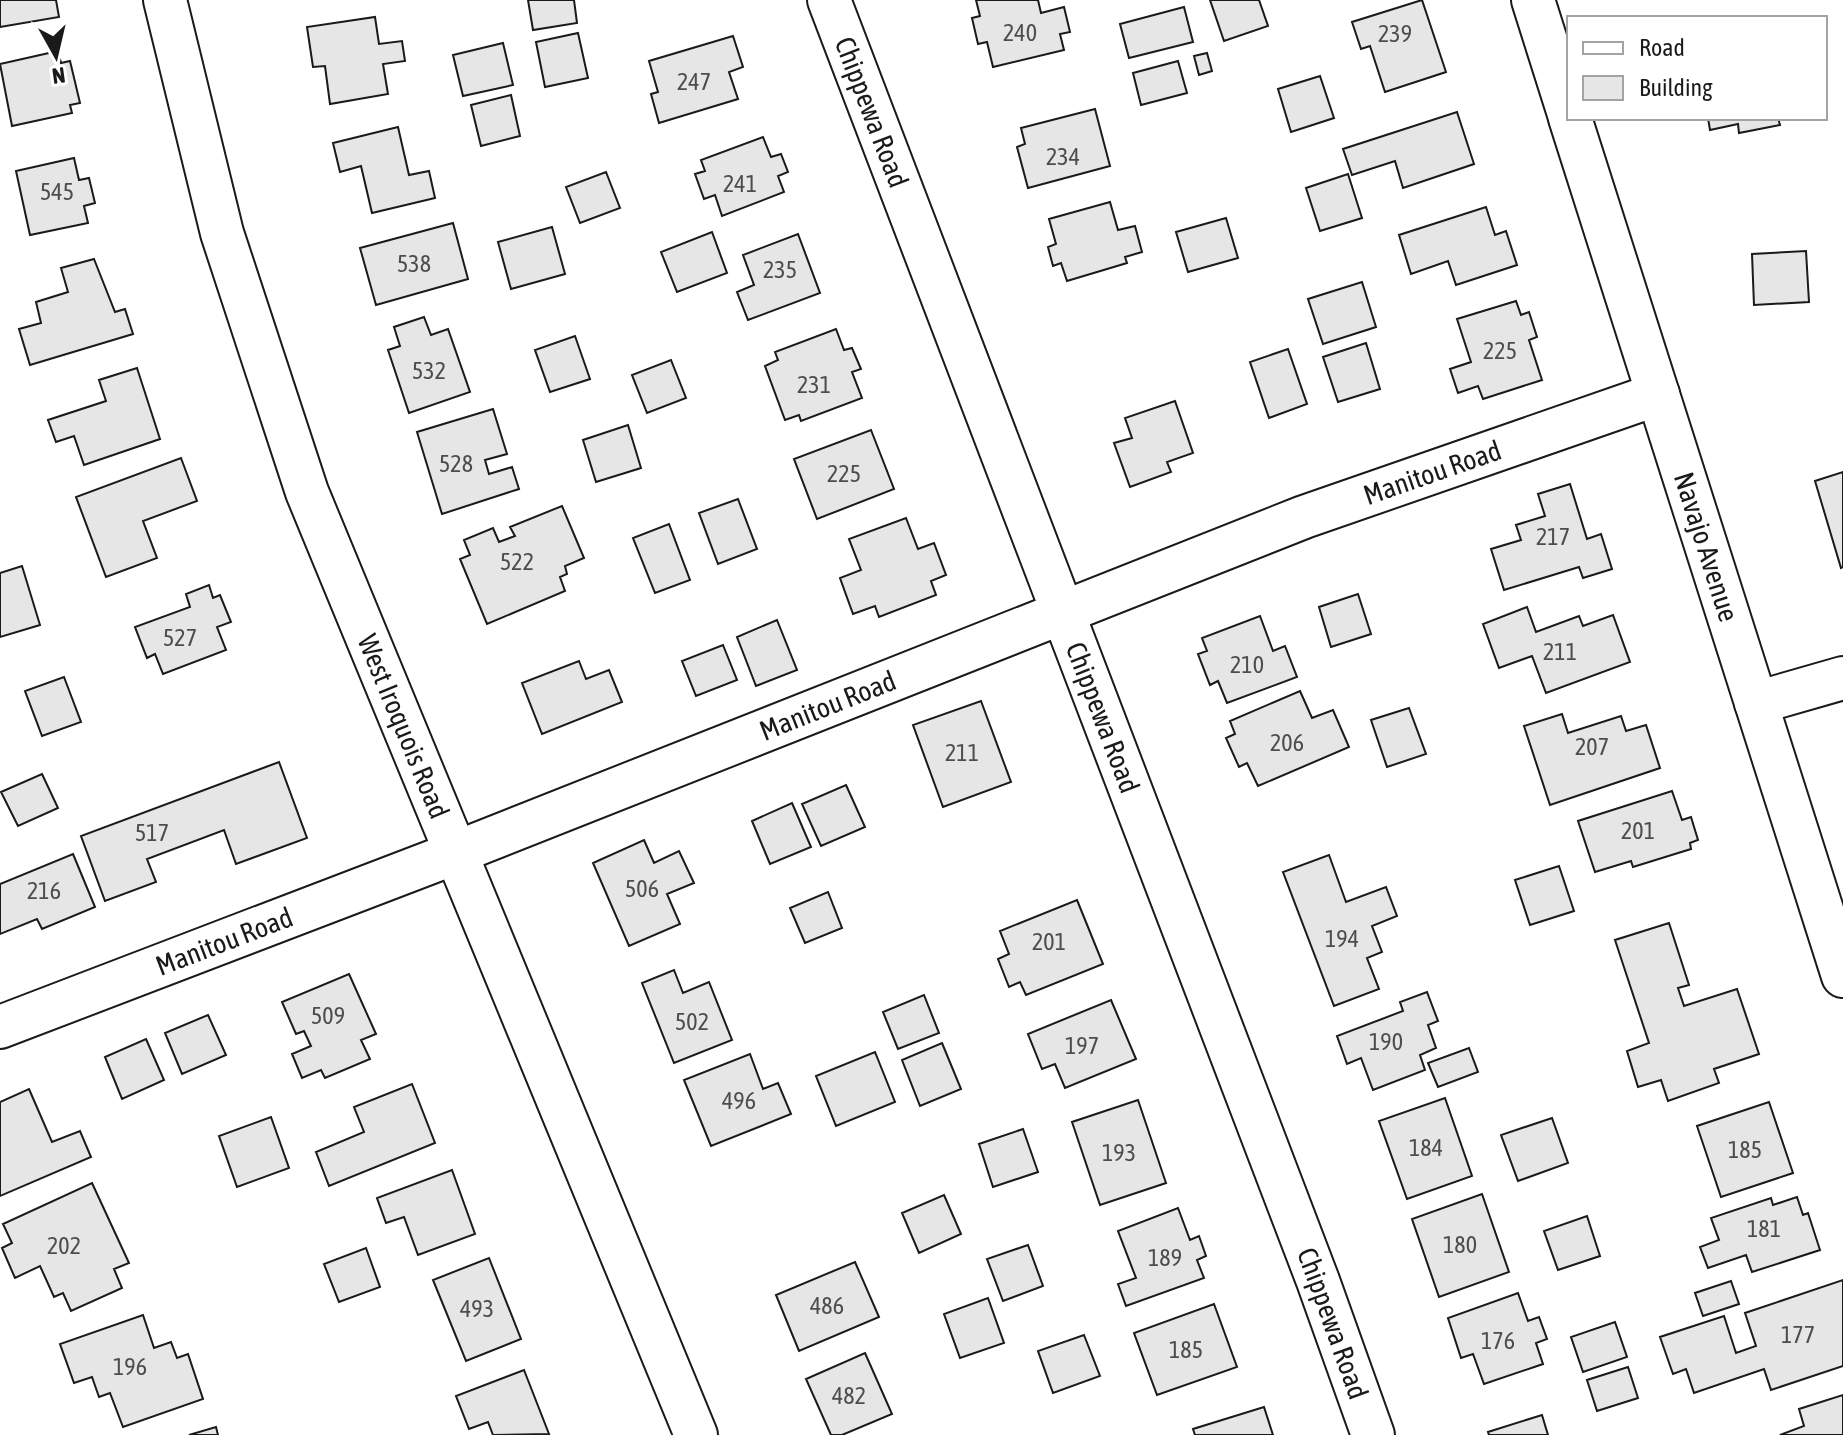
<svg xmlns="http://www.w3.org/2000/svg" width="1843" height="1435" font-family="'Asap Condensed',sans-serif">
  <style>
    .building { fill: #e6e6e6; stroke: #1a1a1a; stroke-width: 2 }
    .lines { fill: none; stroke-linecap: round; stroke-linejoin: round }
    .street-casing { stroke: #1a1a1a; stroke-width: 46 }
    .street { stroke: #fff; stroke-width: 42 }
    .labels { text-anchor: middle; stroke-width: 6; stroke-linejoin: round; paint-order: stroke }
    .number-label { font-size: 24px; fill: #4d4d4d }
    .street-label { font-size: 28px; fill: #1a1a1a; stroke: #fff }
  </style>
  <rect width="100%" height="100%" fill="#fff"/>
  <path class="building" d="M0 0H56L59 17 0 27Z
    M528 0H574L577 23 533 30Z
    M976 0H1038L1041 13 1064 7 1070 32 1060 34 1064 50 993 67 987 42 978 44 972 18 980 16Z
    M1210 0H1259L1268 26 1224 41Z
    M1422 0 1446 72 1385 92 1370 46 1361 49 1352 22Z
    M1184 7 1193 42 1129 58 1120 24Z
    M375 17 379 44 402 41 405 61 383 64 388 94 330 104 325 66 313 67 307 27Z
    M578 33 588 78 545 87 536 42Z
    M733 36 743 67 729 72 738 99 659 123 651 94 658 92 649 61Z
    M503 43 513 85 463 96 453 55Z
    M58 51 61 63 70 61 80 103 70 105 72 113 12 126 0 64Z
    M1207 53 1212 71 1199 75 1194 56Z
    M1178 61 1187 93 1141 105 1133 73Z
    M1320 76 1334 118 1291 132 1278 89Z
    M511 95 520 136 481 146 471 105Z
    M1095 109 1110 166 1028 188 1017 147 1025 144 1021 128Z
    M1457 112 1474 164 1403 188 1395 161 1352 175 1343 149Z
    M1708 118H1778L1780 125 1739 133 1738 124 1710 130Z
    M398 127 409 175 429 171 435 198 372 213 361 166 340 172 333 143Z
    M763 137 771 157 781 154 788 172 778 176 784 192 722 216 715 195 704 199 695 174 705 171 701 160Z
    M74 158 79 180 89 178 95 203 84 206 88 223 30 235 16 171Z
    M606 172 620 208 580 223 566 187Z
    M1348 174 1362 218 1320 231 1306 188Z
    M1110 202 1118 230 1135 226 1142 252 1125 257 1127 263 1067 281 1061 263 1053 266 1048 247 1056 244 1049 219Z
    M1486 207 1495 235 1506 231 1517 265 1456 285 1448 261 1411 274 1399 235Z
    M1226 218 1238 258 1188 272 1176 232Z
    M453 223 468 279 376 305 360 248Z
    M552 227 565 274 511 289 498 242Z
    M712 232 727 273 677 292 661 252Z
    M798 234 820 293 748 320 737 292 754 285 743 255Z
    M1806 251 1809 302 1754 305 1752 254Z
    M94 259 115 312 125 309 133 334 30 365 19 329 41 323 36 302 68 292 61 268Z
    M1362 282 1376 327 1323 344 1308 299Z
    M1516 301 1521 315 1529 312 1537 337 1529 340 1542 380 1483 399 1478 386 1458 393 1450 369 1471 362 1457 319Z
    M424 317 431 335 448 329 470 392 409 413 388 350 400 346 394 327Z
    M836 329 844 350 852 348 861 369 852 372 862 398 801 421 799 415 785 420 765 366 778 360 775 352Z
    M575 336 590 379 550 392 535 350Z
    M1366 343 1380 389 1338 402 1323 357Z
    M1288 349 1307 404 1269 418 1250 362Z
    M671 360 686 398 647 413 632 375Z
    M137 368 160 439 84 465 74 436 56 442 48 420 106 401 99 380Z
    M1175 401 1193 453 1167 462 1171 472 1130 487 1114 443 1132 438 1125 418Z
    M493 409 507 454 485 460 489 474 512 467 519 489 442 514 417 432Z
    M628 425 641 468 596 482 583 440Z
    M871 430 894 489 817 519 794 459Z
    M181 458 197 501 143 521 157 558 106 577 76 497Z
    M1843 472V567L1841 568 1815 481Z
    M1570 484 1587 539 1601 534 1612 569 1583 578 1579 567 1504 590 1491 549 1521 540 1516 525 1545 516 1538 494Z
    M738 499 757 549 718 564 699 513Z
    M562 506 584 558 565 566 567 574 560 577 565 591 487 624 460 559 470 555 464 540 493 528 499 542 515 536 510 527Z
    M906 518 918 549 934 543 946 575 931 581 936 595 879 617 875 606 853 614 840 578 861 570 849 539Z
    M669 524 690 580 655 593 633 538Z
    M22 566 40 625 0 637V573Z
    M209 585 213 598 220 595 231 622 217 627 226 650 163 674 155 654 147 658 135 627 190 607 186 594Z
    M1358 594 1371 634 1331 647 1319 607Z
    M1527 607 1536 632 1579 616 1583 626 1613 615 1630 662 1546 693 1532 656 1499 668 1483 624Z
    M1260 616 1273 651 1285 646 1297 677 1227 703 1218 681 1210 685 1198 654 1207 651 1202 638Z
    M777 620 797 670 756 686 737 637Z
    M723 645 737 680 696 696 682 661Z
    M579 661 586 679 609 670 622 702 542 734 522 683Z
    M64 677 81 722 42 736 25 691Z
    M1300 691 1312 718 1333 710 1349 747 1258 786 1247 763 1239 767 1226 738 1235 734 1230 721Z
    M981 701 1011 782 943 807 913 725Z
    M1409 708 1426 754 1387 767 1371 720Z
    M1562 714 1568 733 1621 716 1626 731 1646 725 1660 768 1550 805 1524 726Z
    M279 762 307 838 236 864 224 830 147 859 156 882 105 901 81 836Z
    M42 774 58 808 18 826 1 792Z
    M846 785 865 827 821 846 802 804Z
    M1672 791 1682 820 1691 817 1698 840 1690 843 1691 849 1633 867 1631 861 1595 872 1578 821Z
    M792 803 811 847 770 864 752 821Z
    M644 840 654 863 679 851 694 883 667 894 680 924 629 946 593 863Z
    M73 854 95 907 42 929 37 919 0 934V884Z
    M1329 855 1346 902 1386 887 1397 916 1372 926 1382 952 1367 958 1379 989 1334 1006 1283 872Z
    M1559 866 1574 911 1530 925 1515 880Z
    M828 892 842 928 805 943 790 908Z
    M1077 900 1103 964 1026 995 1020 982 1009 987 998 959 1009 954 1000 931Z
    M1669 923 1689 985 1678 988 1684 1006 1737 989 1759 1054 1714 1069 1719 1083 1668 1101 1661 1080 1638 1087 1627 1051 1649 1043 1615 940Z
    M674 970 683 993 709 982 732 1040 674 1063 642 983Z
    M349 974 376 1034 361 1040 370 1059 325 1078 321 1070 302 1078 292 1054 311 1046 304 1031 296 1034 282 1002Z
    M1427 992 1438 1021 1428 1025 1436 1048 1420 1055 1425 1070 1373 1090 1361 1058 1347 1064 1337 1036 1403 1011 1400 1002Z
    M924 995 939 1033 898 1049 883 1012Z
    M1111 1000 1136 1059 1065 1088 1055 1064 1042 1069 1028 1034Z
    M208 1015 226 1055 182 1074 165 1033Z
    M146 1039 164 1080 122 1099 105 1057Z
    M942 1043 961 1089 920 1106 902 1060Z
    M1469 1048 1478 1072 1438 1087 1428 1063Z
    M875 1052 895 1102 836 1126 816 1076Z
    M750 1054 763 1089 778 1083 791 1114 711 1146 684 1080Z
    M412 1084 435 1143 329 1186 316 1152 364 1132 354 1107Z
    M29 1089 52 1142 80 1131 91 1157 0 1196V1102Z
    M1445 1098 1472 1176 1407 1199 1379 1121Z
    M1138 1100 1166 1183 1100 1205 1072 1122Z
    M1769 1102 1793 1173 1721 1197 1697 1126Z
    M271 1117 289 1168 237 1187 219 1136Z
    M1552 1118 1568 1163 1518 1181 1501 1135Z
    M1023 1129 1038 1172 993 1187 979 1144Z
    M452 1170 475 1234 418 1255 404 1217 386 1223 377 1198Z
    M92 1183 129 1263 114 1269 122 1288 71 1311 63 1293 54 1297 40 1266 15 1278 2 1248 12 1243 3 1224Z
    M1482 1194 1509 1272 1439 1297 1412 1219Z
    M944 1195 961 1234 919 1253 902 1213Z
    M1797 1197 1803 1215 1808 1213 1820 1250 1752 1272 1746 1255 1708 1268 1700 1247 1719 1240 1711 1218 1771 1198 1773 1205Z
    M1178 1208 1190 1240 1199 1236 1206 1256 1197 1260 1204 1278 1126 1306 1118 1284 1136 1278 1118 1231Z
    M1587 1216 1600 1256 1558 1270 1544 1231Z
    M1028 1245 1043 1286 1003 1301 987 1259Z
    M366 1248 380 1287 339 1302 324 1264Z
    M489 1258 521 1339 466 1361 433 1280Z
    M855 1262 879 1317 799 1351 776 1295Z
    M1843 1280V1366L1771 1390 1764 1369 1694 1393 1686 1369 1673 1374 1660 1337 1724 1316 1736 1353 1756 1346 1745 1313Z
    M1731 1281 1739 1304 1703 1316 1695 1293Z
    M1518 1293 1528 1321 1539 1317 1547 1339 1536 1343 1543 1364 1484 1384 1473 1354 1461 1358 1448 1318Z
    M988 1298 1004 1343 960 1358 944 1314Z
    M1214 1304 1237 1367 1157 1395 1134 1333Z
    M143 1315 154 1348 171 1342 177 1358 188 1354 203 1399 123 1427 110 1393 99 1397 92 1377 74 1383 60 1344Z
    M1615 1322 1627 1357 1583 1372 1571 1337Z
    M1084 1335 1100 1376 1053 1393 1038 1351Z
    M865 1353 892 1414 842 1435H831L806 1379Z
    M1628 1367 1638 1398 1597 1411 1587 1380Z
    M524 1370 549 1434 493 1435 488 1422 469 1429 456 1396Z
    M1843 1395V1435H1780L1804 1426 1799 1409Z
    M1264 1407 1273 1435H1195L1193 1429Z
    M1542 1415 1548 1435H1489L1488 1432Z
    M216 1427 218 1435H189Z"/>
  <g class="lines">
    <defs>
      <g id="street">
        <path id="s1" d="M165 0 222 233 307 492 696 1435"/>
        <path id="s2" d="M829 0 1318 1281 1373 1435"/>
        <path d="M1533 0 1569 114"/>
        <path id="s3" d="M1570 118 1843 976"/>
        <path d="M1756 703 1843 678"/>
        <path id="s4" d="M0 1027 455 853 1304 517 1658 394"/>
      </g>
    </defs>
    <use href="#street" class="street-casing"/>
    <use href="#street" class="street"/>
  </g>
  <g class="labels">
    <g class="number-label">
      <text x="1020" y="41">240</text>
      <text x="1395" y="42">239</text>
      <text x="694" y="90">247</text>
      <text x="1063" y="165">234</text>
      <text x="740" y="192">241</text>
      <text x="57" y="200">545</text>
      <text x="414" y="272">538</text>
      <text x="780" y="278">235</text>
      <text x="1500" y="359">225</text>
      <text x="429" y="379">532</text>
      <text x="814" y="393">231</text>
      <text x="456" y="472">528</text>
      <text x="844" y="482">225</text>
      <text x="1553" y="545">217</text>
      <text x="517" y="570">522</text>
      <text x="180" y="646">527</text>
      <text x="1560" y="660">211</text>
      <text x="1247" y="673">210</text>
      <text x="1287" y="751">206</text>
      <text x="1592" y="755">207</text>
      <text x="962" y="761">211</text>
      <text x="1638" y="839">201</text>
      <text x="152" y="841">517</text>
      <text x="642" y="897">506</text>
      <text x="44" y="899">216</text>
      <text x="1342" y="947">194</text>
      <text x="1049" y="950">201</text>
      <text x="328" y="1024">509</text>
      <text x="692" y="1030">502</text>
      <text x="1386" y="1050">190</text>
      <text x="1082" y="1054">197</text>
      <text x="739" y="1109">496</text>
      <text x="1426" y="1156">184</text>
      <text x="1745" y="1158">185</text>
      <text x="1119" y="1161">193</text>
      <text x="1764" y="1237">181</text>
      <text x="1460" y="1253">180</text>
      <text x="64" y="1254">202</text>
      <text x="1165" y="1266">189</text>
      <text x="827" y="1314">486</text>
      <text x="477" y="1317">493</text>
      <text x="1798" y="1343">177</text>
      <text x="1498" y="1349">176</text>
      <text x="1186" y="1358">185</text>
      <text x="130" y="1375">196</text>
      <text x="849" y="1404">482</text>
    </g>
    <g class="street-label">
      <text dy="10" stroke="none"><textPath href="#s2" startOffset="120">Chippewa Road</textPath></text>
      <text dy="10" stroke="none"><textPath href="#s4" startOffset="1536">Manitou Road</textPath></text>
      <text dy="10" stroke="none"><textPath href="#s3" startOffset="450">Navajo Avenue</textPath></text>
      <text dy="10" stroke="none"><textPath href="#s4" startOffset="888">Manitou Road</textPath></text>
      <text dy="10" stroke="none"><textPath href="#s2" startOffset="768">Chippewa Road</textPath></text>
      <text dy="10" stroke="none"><textPath href="#s1" startOffset="766">West Iroquois Road</textPath></text>
      <text dy="10" stroke="none"><textPath href="#s4" startOffset="240">Manitou Road</textPath></text>
      <text dy="10" stroke="none"><textPath href="#s2" startOffset="1416">Chippewa Road</textPath></text>
    </g>
  </g>
  <rect x="1567" y="16" width="260" height="104" fill="#ffffff" stroke="#a3a3a3" stroke-width="2"/>
  <rect x="1583" y="42" width="40" height="12" fill="#ffffff" stroke="#a3a3a3" stroke-width="2"/>
  <text x="1639" y="56" font-size="24" fill="#1a1a1a">Road</text>
  <rect x="1583" y="76" width="40" height="24" fill="#e6e6e6" stroke="#a3a3a3" stroke-width="2"/>
  <text x="1639" y="96" font-size="24" fill="#1a1a1a">Building</text>
  <g transform="translate(56 56) rotate(172)" stroke="#ffffff" stroke-width="6" paint-order="stroke">
  <path d="M0-6L14 30L0 20L-14 30Z" fill="#1a1a1a"/>
  <text y="-12" font-size="22" font-weight="bold" text-anchor="middle" fill="#1a1a1a">N</text>
  </g>
</svg>
